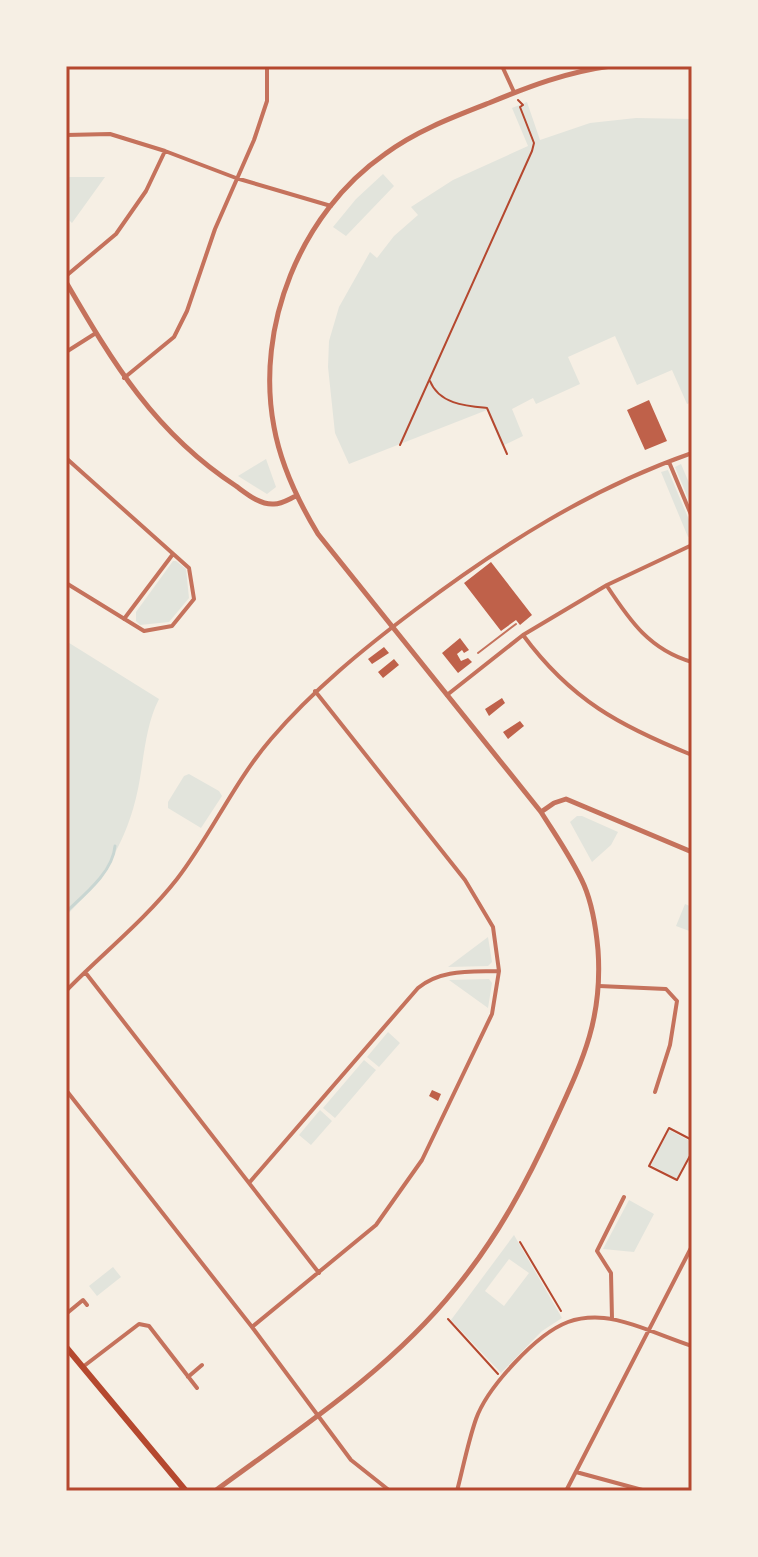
<svg xmlns="http://www.w3.org/2000/svg" width="758" height="1557" font-family="'Asap Condensed',sans-serif">
  <style>
    .green { fill: #e2e4dc; fill-rule: evenodd }
    .lines { fill: none; stroke-linecap: round; stroke-linejoin: round }
    .stream { stroke: #c9d6d2; stroke-width: 3 }
    .building { fill: #bf614a }
    .path { stroke: #b5482f; stroke-width: 2 }
    .service { stroke: #c5725c; stroke-width: 2 }
    .minor { stroke: #c5725c; stroke-width: 4 }
    .tertiary { stroke: #c5725c; stroke-width: 5 }
    .primary { stroke: #b5482f; stroke-width: 6 }
    .neatline { fill: none; stroke: #b5482f; stroke-width: 3 }
  </style>
  <rect width="100%" height="100%" fill="#f6efe4"/>
  <path class="green" d="M527 102 540 140 590 123 636 118 692 119V402L687 404 672 370 637 385 615 336 568 357 580 384 536 404 533 398 512 409 523 436 502 446 487 410 349 464 335 433 328 367 329 341 339 307 370 252 377 258 394 236 418 215 411 207 453 180 528 146 512 108Z
    M383 174 394 186 346 236 333 227 356 199Z
    M66 177H105L72 223 66 217Z
    M266 459 276 487 267 494 238 476Z
    M681 464 692 490V508L675 467Z
    M668 470 692 527V536L688 537 661 472Z
    M173 561H176L186 569 189 598 169 622 140 625 136 621V612Z
    M66 641 159 699C145 726 144 760 138 789 127 842 103 879 66 916Z
    M189 774 219 791 222 796 201 828 168 808V802L184 776Z
    M577 816H582L618 832 611 845 592 862 570 822Z
    M685 904 692 907V932L676 926Z
    M488 937 492 962 488 966 448 967Z
    M489 979 492 983 488 1008 449 980Z
    M388 1032 400 1043 379 1067 367 1057Z
    M364 1060 376 1070 335 1118 323 1108Z
    M320 1110 332 1121 311 1145 299 1135Z
    M669 1130 692 1142V1149L677 1179 651 1165Z
    M629 1200 654 1214 634 1252 603 1249Z
    M514 1235 562 1318 542 1331 501 1373 451 1320ZM509 1259 529 1273 504 1306 485 1291Z
    M113 1267 121 1277 97 1296 89 1286Z"/>
  <g class="lines">
    <path class="stream" d="M66 912C84 895 113 872 115 846"/>
  </g>
  <path class="building" d="M649 400 667 441 645 450 627 410Z
    M491 562 532 615 520 625 516 620 501 631 464 583Z
    M460 638 469 650 464 653 462 650 457 654 461 661 468 658 472 662 458 673 442 653Z
    M384 647 389 653 372 664 368 659Z
    M394 659 399 665 383 678 378 672Z
    M502 698 505 703 489 716 485 709Z
    M520 721 524 726 508 739 503 732Z
    M432 1090 441 1094 438 1101 429 1096Z"/>
  <g class="lines">
    <path class="path" d="M430 381C439 404 466 406 487 408L507 454
      M400 445 532 151 534 143 520 107 523 105 518 100
      M692 1140 669 1128 649 1166 677 1180 692 1152
      M520 1242 561 1311
      M448 1319 498 1374"/>
    <path class="service" d="M478 653 516 624"/>
    <path class="minor" d="M502 66 514 92
      M66 135 110 134 165 151 236 178 331 206
      M66 276 116 234 146 191 165 151
      M66 352 96 333
      M124 378 174 337 187 311 215 229 254 140 267 101V66
      M66 458 189 568 194 599 172 626 144 631 66 583
      M669 462 692 517
      M607 586C630 621 650 650 692 662
      M124 619 173 554
      M523 635C571 700 620 726 692 755
      M447 695 523 635 607 585 692 545
      M85 972 319 1273
      M599 986 666 989 677 1001 670 1045 655 1092
      M66 991C103 953 144 921 177 879 211 835 234 782 271 739 313 690 363 649 415 610 500 546 591 488 692 453
      M66 1090 252 1327 351 1460 390 1491
      M249 1183 418 988C441 969 470 972 499 971
      M66 1314 83 1300 87 1305
      M612 1319 611 1273 597 1251 624 1197
      M252 1327 376 1225 422 1160 492 1014 499 971 493 927 465 880 315 691
      M84 1366 139 1324 149 1326 197 1388
      M188 1377 202 1365
      M576 1472 646 1491
      M457 1491C463 1468 468 1442 476 1419 487 1388 536 1334 568 1322 579 1318 592 1317 604 1318 628 1320 667 1338 692 1346
      M566 1491 692 1246"/>
    <path class="tertiary" d="M66 282C113 363 155 433 236 486 247 494 260 505 274 504 282 504 289 499 296 496
      M541 812 554 803 566 799 692 852
      M215 1491C299 1429 389 1371 455 1289 497 1238 527 1182 554 1123 582 1062 603 1020 598 950 596 928 593 906 584 885 573 860 556 836 541 812L318 534C298 501 281 466 274 427 255 327 300 213 385 154 416 131 453 117 489 103 530 86 567 72 611 66"/>
    <path class="primary" d="M66 1347 186 1491"/>
  </g>
  <rect width="758" height="1557" fill="none" stroke="#f6efe4" stroke-width="136"/>
  <rect x="68" y="68" width="622" height="1421" class="neatline"/>
</svg>
